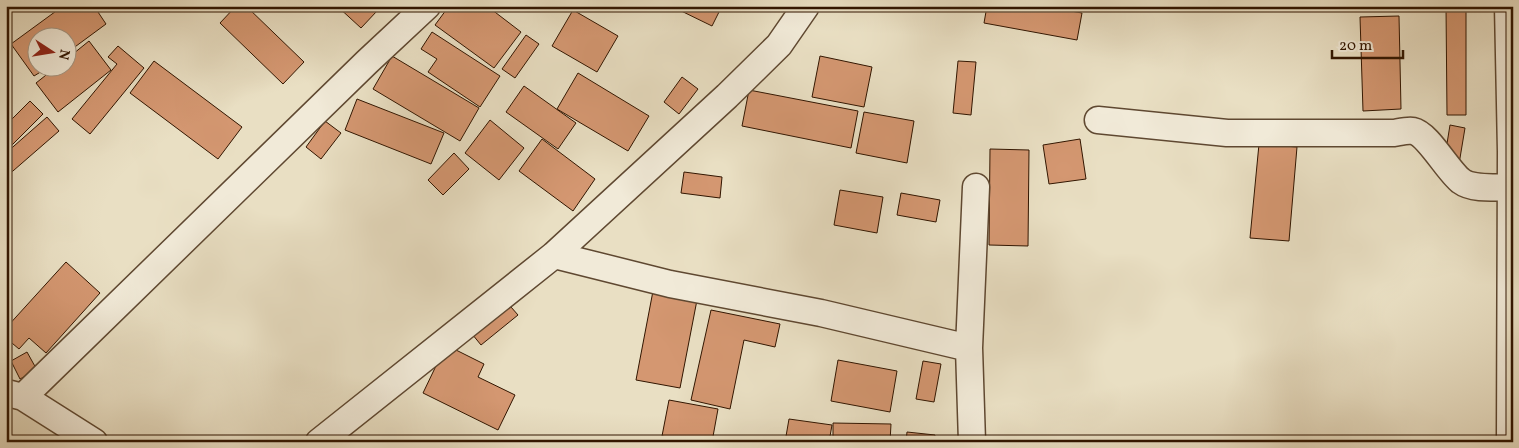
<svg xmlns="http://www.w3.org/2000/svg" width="1519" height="448" font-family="Vollkorn,serif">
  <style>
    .building { fill: #d49771; stroke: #311500 }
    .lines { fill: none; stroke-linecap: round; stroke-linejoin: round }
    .street-casing { stroke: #5f4831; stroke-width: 29 }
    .street { stroke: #f1ead8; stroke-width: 26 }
  </style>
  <rect width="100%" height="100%" fill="#e9dfc3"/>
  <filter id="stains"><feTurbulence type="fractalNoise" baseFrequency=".004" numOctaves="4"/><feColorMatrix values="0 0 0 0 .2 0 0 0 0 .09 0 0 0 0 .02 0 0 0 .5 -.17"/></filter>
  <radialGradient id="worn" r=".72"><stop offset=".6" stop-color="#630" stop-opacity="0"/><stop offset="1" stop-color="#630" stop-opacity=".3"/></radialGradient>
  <path class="building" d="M63 6H94L106 24 68 52V38H38V68H47L34 76 11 44Z
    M236 6H246L304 62 283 84 220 23Z
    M337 6H372L377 11 361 28Z
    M449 6H487L521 32 494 68 435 25Z
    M671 6H722L712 26Z
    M987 6H1043L1082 13 1077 40 984 23Z
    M1446 7H1466V115H1447Z
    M573 10 618 36 597 72 552 46Z
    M1399 16 1401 109 1363 111 1360 17Z
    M432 32 500 76 480 107 428 72 437 59 421 49Z
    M526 35 539 44 515 78 502 69Z
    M89 41 111 70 58 112 36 83 55 68H68V58Z
    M118 46 144 68 90 134 72 119 117 64 108 57Z
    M392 56 479 108 460 141 373 89Z
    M820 56 872 67 864 107 812 97Z
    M154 61 242 127 218 159 130 93Z
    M958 61 976 62 971 115 953 113Z
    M578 73 649 116 628 151 557 109Z
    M682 77 698 89 679 114 664 102Z
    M524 86 576 123 558 149 506 112Z
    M749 90 858 111 851 148 742 126Z
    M357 99 444 133 431 164 345 130Z
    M30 101 43 114 6 151V125Z
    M864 112 914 121 907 163 856 153Z
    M47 117 59 131 6 177V153Z
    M490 120 524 148 499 180 465 153Z
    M325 121 341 133 321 159 306 147Z
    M1450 125 1465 128 1459 164 1444 162Z
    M542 139 595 179 573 211 519 171Z
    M1080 139 1086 179 1049 184 1043 145Z
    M1259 144 1297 147 1289 241 1250 238Z
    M990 149 1029 150 1028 246 989 245Z
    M454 153 469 169 443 195 428 180Z
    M684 172 722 177 720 198 681 193Z
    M840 190 883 197 877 233 834 225Z
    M901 193 940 200 936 222 897 215Z
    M66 262 100 293 46 353 29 338 19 349 6 338V328Z
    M653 291 697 300 680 388 636 380Z
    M504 299 518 315 481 345 468 329Z
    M711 310 780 324 775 347 744 340 730 409 691 400Z
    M446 345 484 364 478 377 515 395 498 430 423 393Z
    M27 352 37 370 20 379 11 361Z
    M838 360 897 371 890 412 831 401Z
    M923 361 941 364 934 402 916 399Z
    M669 400 718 409 712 442H694L662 436Z
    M789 419 832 425 829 442H785Z
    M833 423 891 424 890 442H833Z
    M907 432 935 435 934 442H906Z"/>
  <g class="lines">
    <defs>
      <path id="street" d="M1508 6 1511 152 1510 442
        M1098 120 1227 133H1394C1400 132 1408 130 1413 131 1428 134 1447 170 1461 181 1473 190 1496 187 1511 187
        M554 255 670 284 821 313 969 348
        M7 393 23 397 94 442
        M23 397 367 62 427 6
        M319 442 554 255 727 96 779 45 806 6
        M972 442 969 348 976 187"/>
    </defs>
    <use href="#street" class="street-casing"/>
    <use href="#street" class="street"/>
  </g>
  <rect width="1519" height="448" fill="none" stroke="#e9dfc3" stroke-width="25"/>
  <rect x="8" y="8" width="1504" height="433" fill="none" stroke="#311500" stroke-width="2.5"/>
  <rect x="12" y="12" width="1494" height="423" fill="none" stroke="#311500"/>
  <g transform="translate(52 52) rotate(102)"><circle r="24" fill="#f1ead8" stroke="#a49582"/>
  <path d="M0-4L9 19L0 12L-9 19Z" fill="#8f2418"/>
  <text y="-8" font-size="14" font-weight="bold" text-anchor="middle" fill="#311500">N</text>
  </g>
  <path d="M1332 50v8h71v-8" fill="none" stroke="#311500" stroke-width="2.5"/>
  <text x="1339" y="50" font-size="15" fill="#311500" stroke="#f1ead8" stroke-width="4" paint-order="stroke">20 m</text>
  <rect width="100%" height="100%" filter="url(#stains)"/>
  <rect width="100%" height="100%" fill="url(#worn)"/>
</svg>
